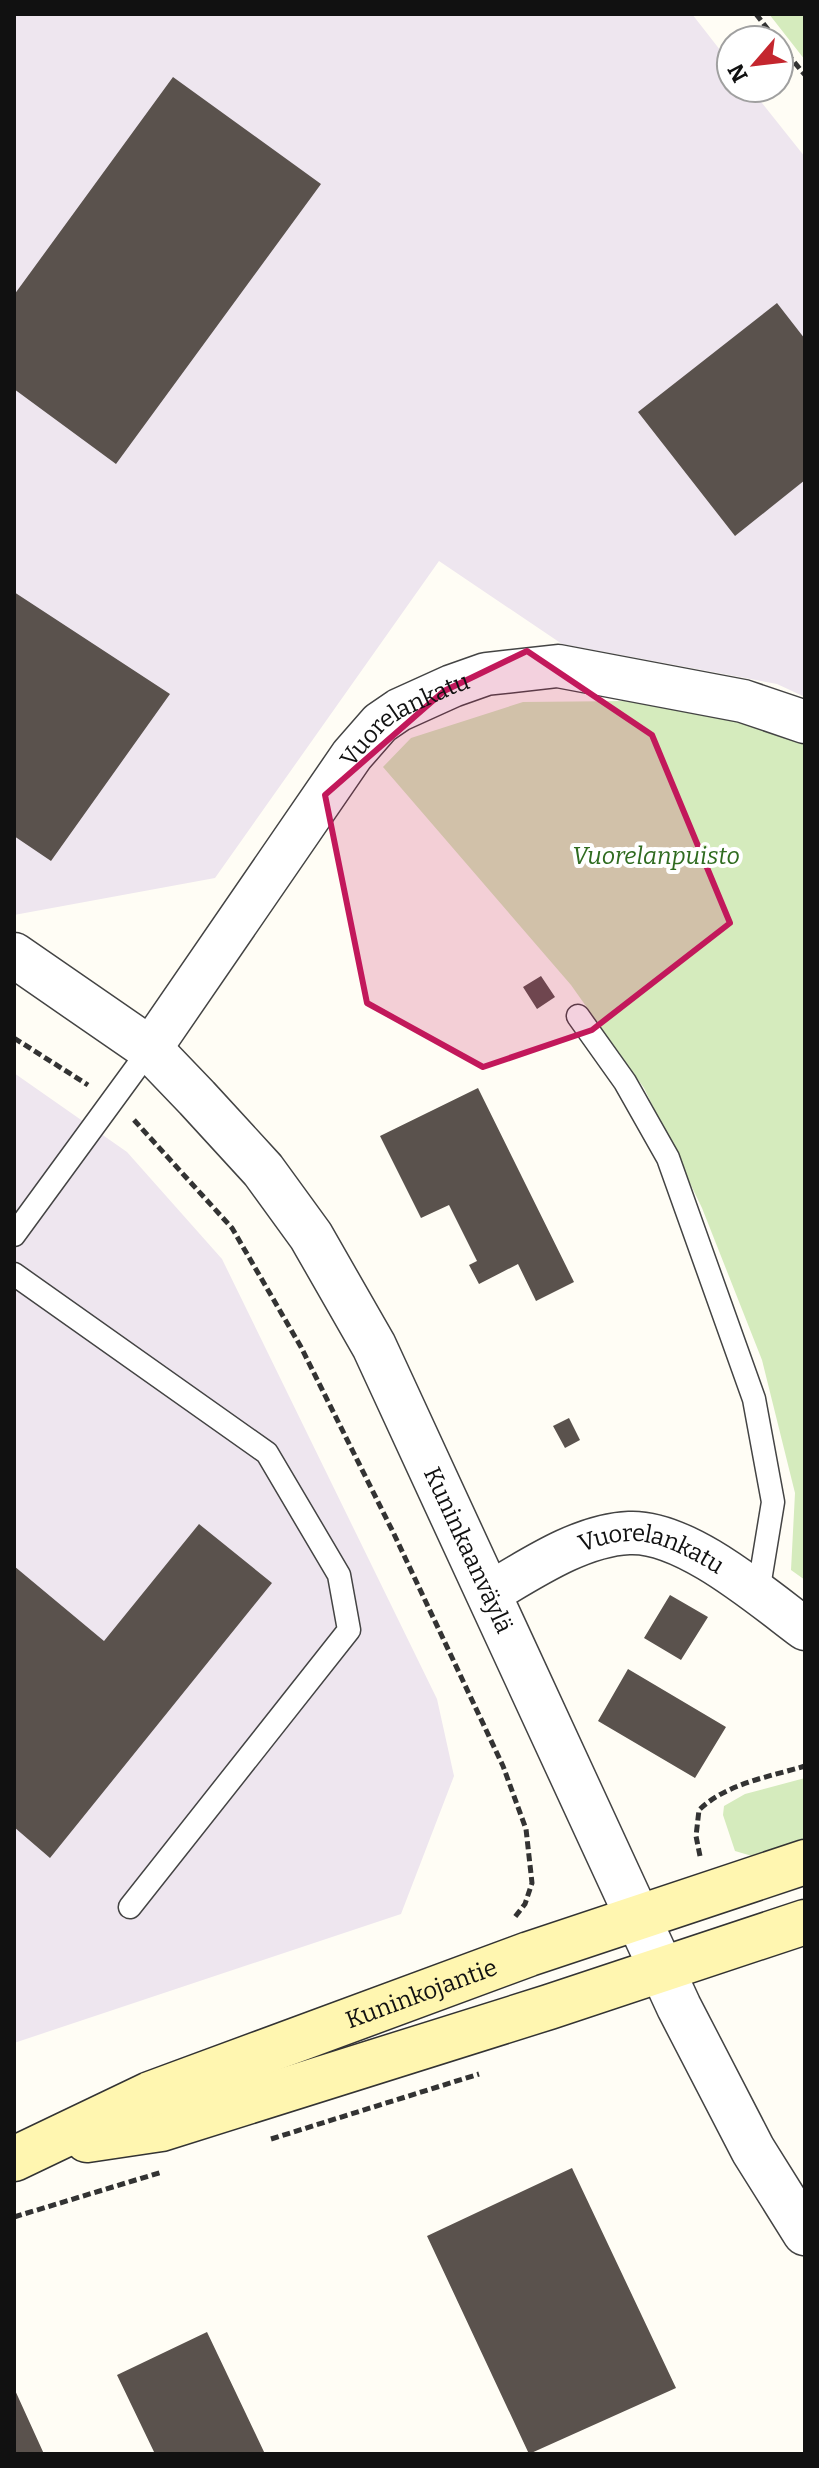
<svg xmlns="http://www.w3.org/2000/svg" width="819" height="2468" font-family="Bitter,serif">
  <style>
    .industrial { fill: #eee6ef }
    .green { fill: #d5ebbd }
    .building { fill: #5a524d }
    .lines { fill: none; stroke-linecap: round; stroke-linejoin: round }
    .service-casing { stroke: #444; stroke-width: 25 }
    .minor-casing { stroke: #444; stroke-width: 45 }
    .tertiary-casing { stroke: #444; stroke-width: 47 }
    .secondary-casing { stroke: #333; stroke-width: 47 }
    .path { stroke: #333; stroke-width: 5; stroke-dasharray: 8 4; stroke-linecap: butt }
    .service { stroke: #fff; stroke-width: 22 }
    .minor { stroke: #fff; stroke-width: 42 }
    .tertiary { stroke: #fff; stroke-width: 44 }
    .secondary { stroke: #fff6b0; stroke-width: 44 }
    .marked { fill: #c2185b; fill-opacity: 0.2; stroke: #c2185b; stroke-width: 6; stroke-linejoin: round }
    .labels { text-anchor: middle; stroke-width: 8; stroke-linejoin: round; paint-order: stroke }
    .street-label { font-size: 24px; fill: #111; stroke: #fff }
    .park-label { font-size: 24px; font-style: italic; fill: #2f6b1f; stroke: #fff }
  </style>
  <rect width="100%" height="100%" fill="#fffdf5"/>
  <path class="industrial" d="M14 14H692L731 64V88H750L805 157V697L777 684 562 644 439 561 215 878 14 915Z
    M14 1073 127 1152 222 1259 437 1699 454 1776 401 1914 14 2043Z"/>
  <path class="green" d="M769 14H805V60Z
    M628 701 730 718 805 744V1580L791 1570 795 1493 762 1360 702 1208 644 1088 571 985 383 767 411 738 523 702Z
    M805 1778V1839L752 1856 735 1851 723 1815 724 1806 745 1794Z"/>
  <path class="building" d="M173 77 321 184 116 464 14 389V295Z
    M777 303 805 339V480L735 536 638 412Z
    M14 592 170 694 51 861 14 836Z
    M541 976 555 997 537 1009 523 987Z
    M478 1088 574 1282 536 1301 518 1264 479 1284 469 1265 477 1261 449 1205 421 1218 380 1136Z
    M569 1418 580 1440 565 1448 553 1426Z
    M199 1524 272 1583 50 1858 14 1827V1566L104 1641Z
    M670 1595 708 1617 681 1660 644 1638Z
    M628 1669 726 1727 695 1778 598 1721Z
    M572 2168 676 2388 529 2454 427 2236Z
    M207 2332 265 2454H155L117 2375Z
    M14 2388 44 2454H14Z"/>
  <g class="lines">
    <defs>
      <path id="service" d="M578 1016 625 1082 668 1158 754 1399 773 1502 758 1593
        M14 1235 150 1049
        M14 1274 267 1453 339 1575 349 1630 130 1907"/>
      <g id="minor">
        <path id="s1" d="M150 1049 352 755 380 723 399 710 452 686 486 674 558 666 743 701 805 722"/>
        <path id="s2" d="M488 1594C529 1570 580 1535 629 1533 685 1530 762 1597 805 1629"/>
      </g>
      <g id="tertiary">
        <path id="s3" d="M14 955 150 1049 197 1098 263 1170 311 1236 374 1346 679 2007 753 2150 805 2233"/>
      </g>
      <g id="secondary">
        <path d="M87 2140 161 2129 549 2007 805 1922"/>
        <path id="s4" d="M14 2159 150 2094 529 1954 805 1862"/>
      </g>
    </defs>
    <use href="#service" class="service-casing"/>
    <use href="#minor" class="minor-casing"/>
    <use href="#tertiary" class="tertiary-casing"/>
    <use href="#secondary" class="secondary-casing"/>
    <path class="path" d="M756 14 776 40
      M779 44 805 75
      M14 1038 88 1085
      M134 1120 232 1228 301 1347 393 1532 503 1766 526 1829 532 1883 525 1904 515 1917
      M700 1856 696 1836 699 1810C727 1783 769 1777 805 1766
      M271 2139 479 2074
      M14 2217 162 2172"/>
    <use href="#service" class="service"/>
    <use href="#minor" class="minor"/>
    <use href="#tertiary" class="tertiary"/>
    <use href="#secondary" class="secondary"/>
  </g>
  <path class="marked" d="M527 651 652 735 730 923 592 1030 483 1067 367 1003 325 795 444 691Z"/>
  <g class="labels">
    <g class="street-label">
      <text dy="8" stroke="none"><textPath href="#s1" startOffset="422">Vuorelankatu</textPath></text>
      <text dy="8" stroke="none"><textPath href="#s3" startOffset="764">Kuninkaanväylä</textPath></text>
      <text dy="8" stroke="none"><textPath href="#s2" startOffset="180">Vuorelankatu</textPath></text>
      <text dy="8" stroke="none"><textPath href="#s4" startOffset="440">Kuninkojantie</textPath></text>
    </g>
    <g class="park-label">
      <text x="656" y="864">Vuorelanpuisto</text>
    </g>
  </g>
  <rect width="819" height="2468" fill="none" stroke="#111111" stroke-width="32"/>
  <g transform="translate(755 64) rotate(242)"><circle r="38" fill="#ffffff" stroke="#a0a0a0" stroke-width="2"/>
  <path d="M0-6L14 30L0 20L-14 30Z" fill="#c4262e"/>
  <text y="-12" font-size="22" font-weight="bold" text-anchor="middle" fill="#111111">N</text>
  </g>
</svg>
